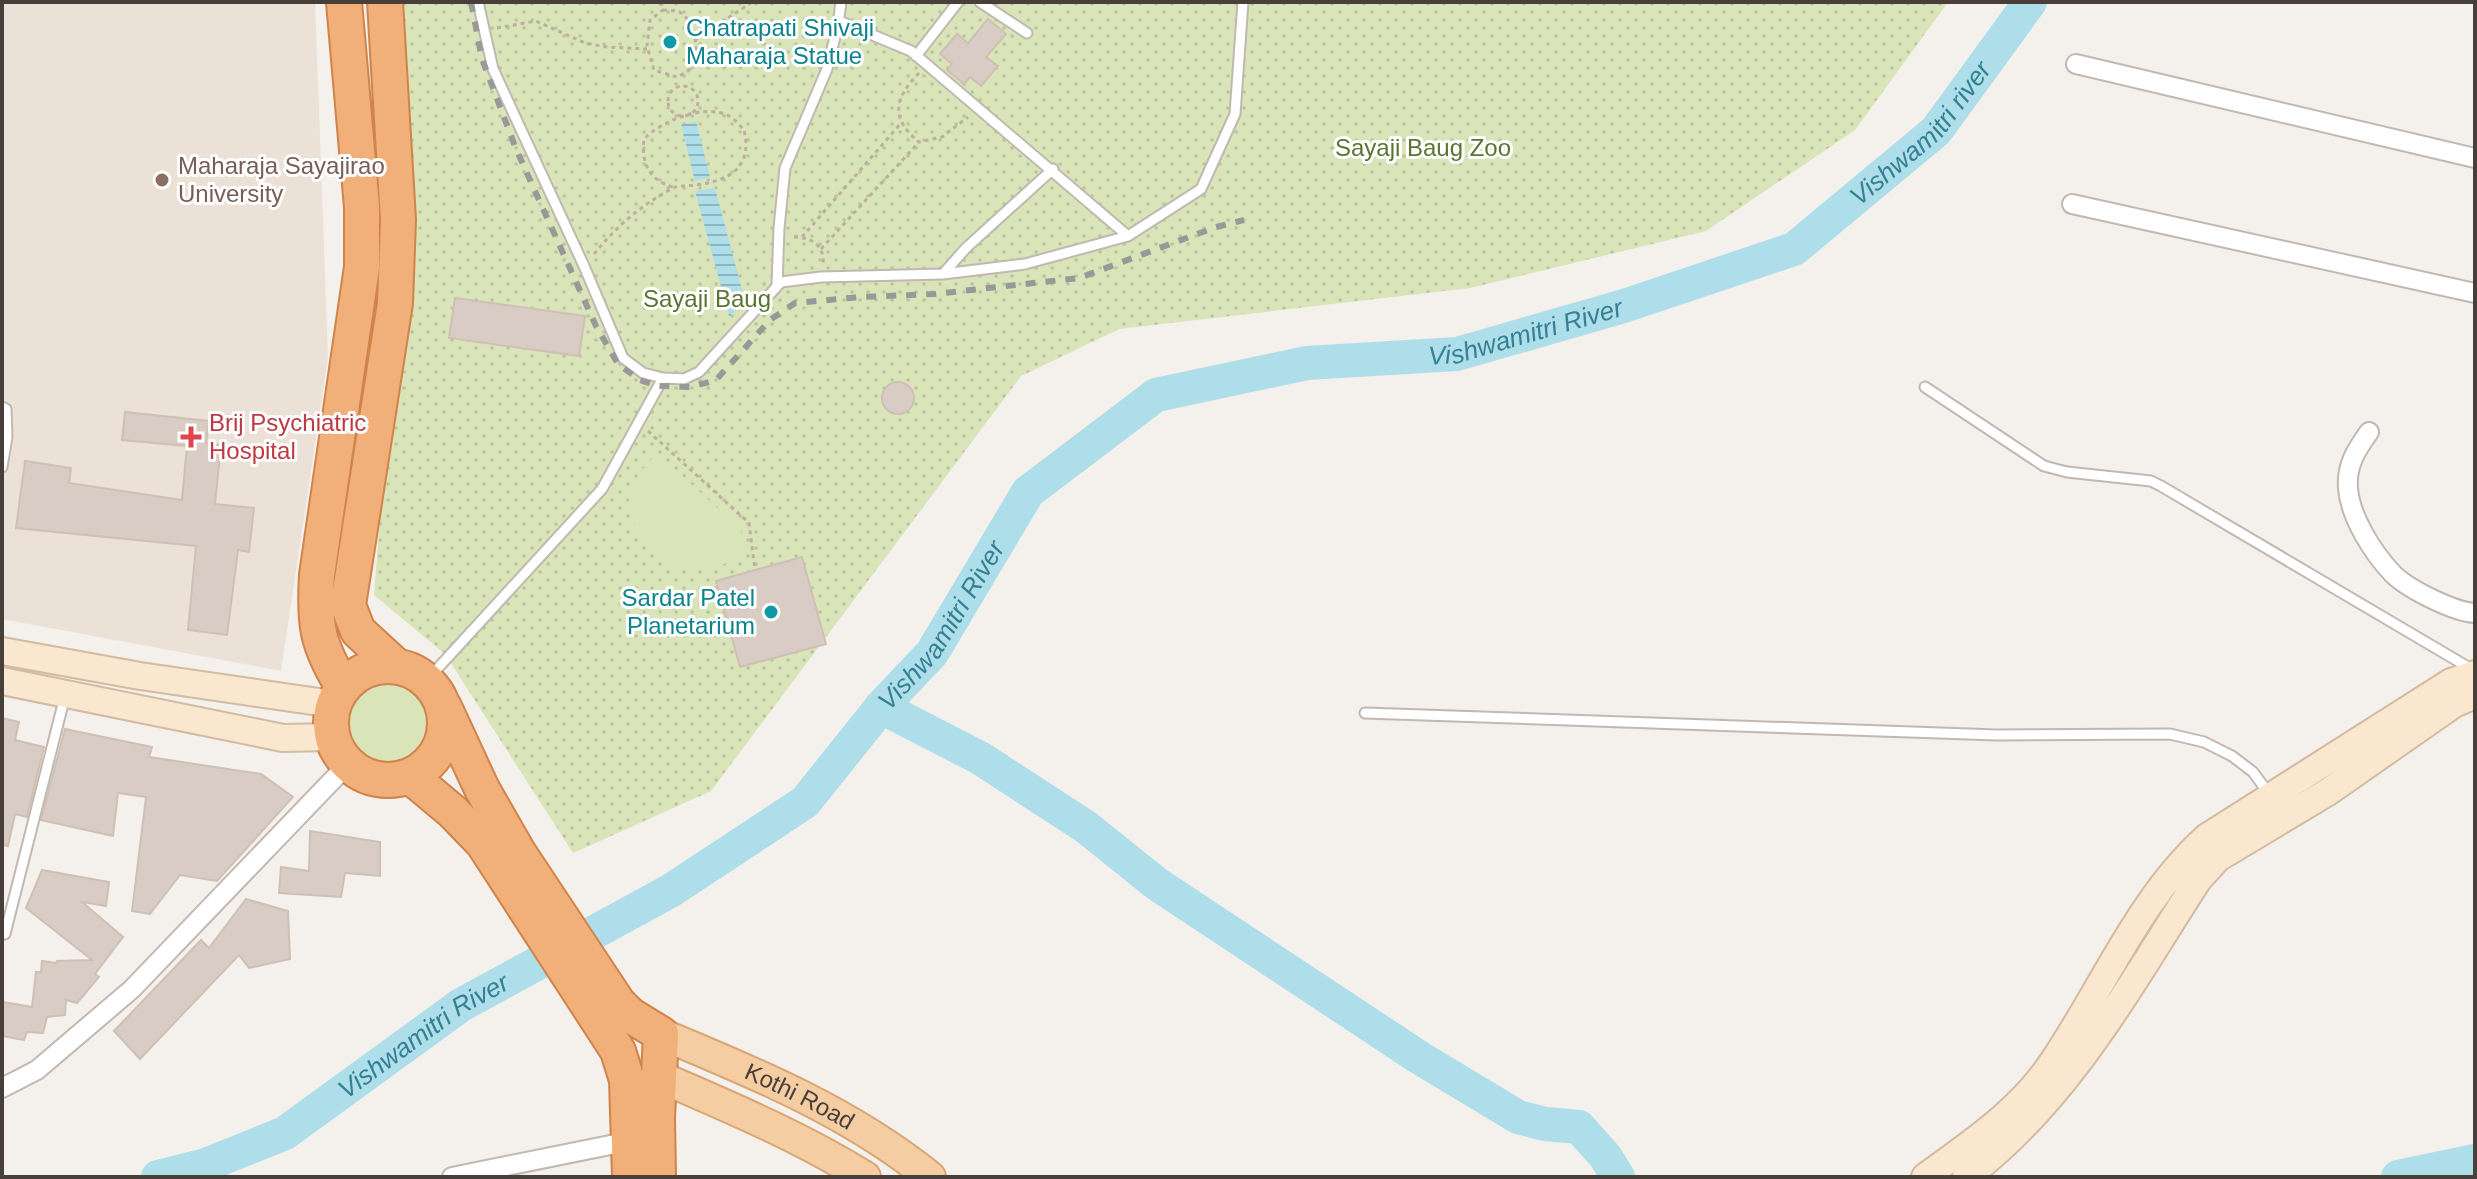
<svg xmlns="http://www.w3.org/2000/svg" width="2477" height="1179" font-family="Arial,sans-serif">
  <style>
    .education { fill: #ece1d7 }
    .grass { fill: url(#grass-dots) }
    .garden { fill: #d9e4b8 }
    .water { fill: url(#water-rules) }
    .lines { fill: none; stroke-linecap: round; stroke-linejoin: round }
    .river { stroke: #aedeea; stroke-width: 34 }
    .building { fill: #d8ccc5; stroke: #cfc0b5; stroke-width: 2 }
    .lane-casing { stroke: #c2b8b1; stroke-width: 13 }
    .street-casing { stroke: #c2b8b1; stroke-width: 22 }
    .secondary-casing { stroke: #d2bba1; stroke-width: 30 }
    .primary-casing { stroke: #d9a674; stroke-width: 34 }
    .highway-casing { stroke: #d0834a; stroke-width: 38 }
    .path { stroke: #bfaea1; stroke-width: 3; stroke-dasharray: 4 4; stroke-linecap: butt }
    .lane { stroke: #fff; stroke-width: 9 }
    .street { stroke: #fff; stroke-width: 18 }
    .secondary { stroke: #fae7cf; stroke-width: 26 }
    .primary { stroke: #f5cda3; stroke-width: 30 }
    .highway { stroke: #f1b07a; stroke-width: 34 }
    .rail { stroke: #999; stroke-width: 6; stroke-dasharray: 10 10; stroke-linecap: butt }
    .culture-dot { fill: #0f9aa8; stroke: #fff; stroke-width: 3 }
    .education-dot { fill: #8d6e63; stroke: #fff; stroke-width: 3 }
    .health-dot { fill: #e0444e; stroke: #fff; stroke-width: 3 }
    .labels { text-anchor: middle; stroke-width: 6; stroke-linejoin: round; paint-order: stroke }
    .culture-label { font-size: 24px; fill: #0d838f; stroke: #fff; text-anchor: start }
    .park-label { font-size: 24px; fill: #597531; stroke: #fff }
    .education-label { font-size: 24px; fill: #785e54; stroke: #fff; text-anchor: start }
    .health-label { font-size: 24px; fill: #be3a42; stroke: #fff; text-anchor: start }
    .street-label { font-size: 24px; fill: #483f3a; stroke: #fff }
    .water-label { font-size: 26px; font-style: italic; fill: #368093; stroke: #fff }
  </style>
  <defs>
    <pattern id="grass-dots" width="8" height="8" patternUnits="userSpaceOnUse" patternTransform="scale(2)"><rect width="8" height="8" fill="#d9e4b8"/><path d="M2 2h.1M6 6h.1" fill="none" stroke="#bcc59f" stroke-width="1.8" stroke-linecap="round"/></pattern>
    <pattern id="water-rules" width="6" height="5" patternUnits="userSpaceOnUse" patternTransform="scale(2)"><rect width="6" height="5" fill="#aedeea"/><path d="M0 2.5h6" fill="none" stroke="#90b5bf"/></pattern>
  </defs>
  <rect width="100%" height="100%" fill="#f4f0eb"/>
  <path class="education" d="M2 2H315L328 357 281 671 2 619Z"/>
  <path class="grass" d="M399 2H1948L1855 130 1706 231 1470 288 1119 329 1021 376 711 791 573 853 445 654 374 595 389 406Z"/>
  <path class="garden" d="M657 453 741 529 743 555 712 570 671 567C628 525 609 501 657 453Z
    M350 723a41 41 0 1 1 82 0a41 41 0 1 1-82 0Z"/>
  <path class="water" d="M696 121 710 177 695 181 681 125Z
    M715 188 745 301 744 306 729 316 695 191Z"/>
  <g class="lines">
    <g class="river">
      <path d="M881 707 980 758 1086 827 1157 884 1420 1058 1518 1117 1545 1124 1579 1127 1605 1156 1618 1177"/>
      <path id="s1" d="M158 1177 206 1165 285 1133 461 1005 670 891 805 802 881 707 932 653 1028 492 1156 395 1307 363 1457 354 1624 306 1794 249 1936 131 2030 2"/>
      <path d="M2398 1177 2475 1161"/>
    </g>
  </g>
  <path class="building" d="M988 19 1006 34 986 57 998 66 981 86 970 77 964 84 947 70 952 64 940 54 957 34 968 43Z
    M455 298 585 316 579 356 449 338Z
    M882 398a16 16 0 1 1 32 0a16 16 0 1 1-32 0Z
    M125 412 209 421 206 443 221 445 215 504 254 508 249 552 238 550 227 635 188 630 196 546 16 528 25 461 71 468 69 483 182 500 187 446 122 440Z
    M802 557 826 644 740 667 716 581Z
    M2 718 19 722 15 740 44 747 27 817 15 814 8 846 2 845Z
    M65 729 152 747 149 757 261 774 293 797 217 881 180 875 150 914 132 911 146 797 118 793 113 836 41 820Z
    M310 831 380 842V876L345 873 341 897 279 893 281 867 309 871Z
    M42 870 109 882 106 906 82 902 123 937 95 974 99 977 77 1003 66 1000 65 1015 47 1017 43 1033 27 1032 24 1040 2 1036 3 1002 32 1007 36 972H41L42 961 56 963 57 961 92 960 26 908Z
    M246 899 288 911 290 959 249 968 239 955 140 1059 114 1031 201 940 209 948Z"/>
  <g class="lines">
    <defs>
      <path id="lane" d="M478 2 493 69 584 266 623 358 643 373 663 378
        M980 2 1027 33
        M839 21 911 51 1128 236
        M916 56 958 2
        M943 274 966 248 1053 169
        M777 286 779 228 785 168 827 69 838 25 841 2
        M1925 387 2044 466 2067 472 2151 481 2161 486 2473 670
        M2 407 6 409 7 437 2 467
        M427 680 602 489 663 378 684 379 699 372 781 282 821 277 943 274 1025 264 1128 236 1201 189 1235 114 1243 2
        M1365 713 1997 735 2170 734 2204 742 2232 756 2253 772 2269 794
        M5 934 65 696"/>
      <path id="street" d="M2076 64 2475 158
        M2072 204 2475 293
        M2369 432C2357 449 2346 465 2348 488 2350 517 2373 553 2393 574 2408 589 2454 612 2475 613
        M2 1088 37 1070 132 989 348 764
        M452 1177 630 1141"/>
      <path id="secondary" d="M2 651 140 676 333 704
        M2 681 283 738 332 737
        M1925 1177C1971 1143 2019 1112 2052 1063 2103 988 2139 898 2207 837L2451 682 2475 674
        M1966 1177C2068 1101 2130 985 2198 880L2218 858 2328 792 2454 704 2475 695"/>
      <g id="primary">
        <path id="s2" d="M661 1034C755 1073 850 1112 930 1177"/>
        <path d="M658 1076C729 1107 799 1136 865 1177"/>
      </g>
      <path id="highway" d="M385 2 398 220 395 303 348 605 358 631 395 665
        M331 723a57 57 0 1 1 114 0a57 57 0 1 1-114 0Z
        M343 687C317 644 314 625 317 575L362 267V207L344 2
        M444 707 482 789 518 852 618 1003 630 1015 661 1034 657 1118 658 1177
        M410 776 453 812 483 843 618 1051 627 1080 630 1177"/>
    </defs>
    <use href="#lane" class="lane-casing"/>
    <use href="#street" class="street-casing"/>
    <use href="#secondary" class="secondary-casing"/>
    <use href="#primary" class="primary-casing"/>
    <use href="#highway" class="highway-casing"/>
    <path class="path" d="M661 2 663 10
      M663 10C665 10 676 11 677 11 693 16 701 51 693 65 690 71 683 74 677 77L654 70 647 46 650 20Z
      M497 28 536 21 585 43 607 47 647 49
      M695 40 752 2
      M919 73C894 99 890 118 919 142L942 137 968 117
      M668 101a15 15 0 1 1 30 0a15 15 0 1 1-30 0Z
      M794 237C812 237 825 246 823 265
      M802 237 902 122
      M821 249 919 142
      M594 254C618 225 639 207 671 189 677 185 688 186 695 185 729 181 753 168 744 130 740 126 735 119 729 116 705 103 661 121 644 139 641 163 649 180 673 187
      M648 431 749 523 755 570"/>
    <use href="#lane" class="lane"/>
    <use href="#street" class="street"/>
    <use href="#secondary" class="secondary"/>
    <use href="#primary" class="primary"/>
    <use href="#highway" class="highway"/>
    <path class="rail" d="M471 2 482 59 516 149 596 326 618 364 640 380 658 386 691 387 716 380 770 320 795 303 861 297 935 294 1079 278 1216 227 1244 220"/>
  </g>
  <g class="culture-dot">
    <circle cx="670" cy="42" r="8"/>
    <circle cx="771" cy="612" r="8"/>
  </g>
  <circle class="education-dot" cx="162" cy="180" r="8"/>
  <path class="health-dot" d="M187 425h8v8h8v8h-8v8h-8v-8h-8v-8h8z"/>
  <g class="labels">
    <g class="culture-label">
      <text x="686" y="36">Chatrapati Shivaji<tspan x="686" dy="28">Maharaja Statue</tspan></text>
      <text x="755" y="606" text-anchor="end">Sardar Patel<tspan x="755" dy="28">Planetarium</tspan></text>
    </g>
    <g class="park-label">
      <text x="1423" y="156">Sayaji Baug Zoo</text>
      <text x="707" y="307">Sayaji Baug</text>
    </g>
    <g class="education-label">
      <text x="178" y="174">Maharaja Sayajirao<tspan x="178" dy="28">University</tspan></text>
    </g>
    <g class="health-label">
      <text x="209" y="431">Brij Psychiatric<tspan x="209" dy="28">Hospital</tspan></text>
    </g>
    <g class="street-label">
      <text dy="8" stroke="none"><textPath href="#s2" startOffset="152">Kothi Road</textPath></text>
    </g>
    <g class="water-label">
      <text dy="9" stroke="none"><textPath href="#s1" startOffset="2126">Vishwamitri river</textPath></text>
      <text dy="9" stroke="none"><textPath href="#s1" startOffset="1672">Vishwamitri River</textPath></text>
      <text dy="9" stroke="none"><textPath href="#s1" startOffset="976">Vishwamitri River</textPath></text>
      <text dy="9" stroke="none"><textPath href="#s1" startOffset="304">Vishwamitri River</textPath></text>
    </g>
  </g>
  <rect width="2477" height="1179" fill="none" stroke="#483f3a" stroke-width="8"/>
</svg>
